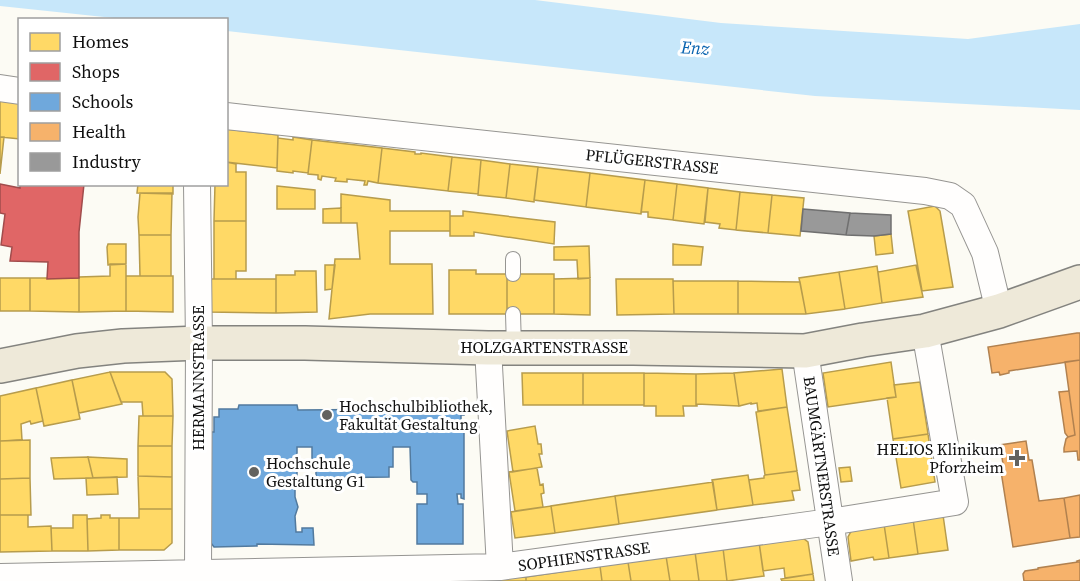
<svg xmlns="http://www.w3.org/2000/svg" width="1080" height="581" font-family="'Source Serif 4',serif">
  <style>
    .water { fill: #c7e7fa }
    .homes { fill: #ffd966; stroke: #b79c4c; stroke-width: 1.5 }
    .shops { fill: #e06666; stroke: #a14c4c; stroke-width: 1.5 }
    .schools { fill: #6fa8dc; stroke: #527a9e; stroke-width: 1.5 }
    .health { fill: #f6b26b; stroke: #b1814f; stroke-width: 1.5 }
    .industry { fill: #999; stroke: #707070; stroke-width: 1.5 }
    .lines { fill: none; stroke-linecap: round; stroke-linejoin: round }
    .lane-casing { stroke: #969592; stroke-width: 16 }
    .street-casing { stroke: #969592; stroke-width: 28 }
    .primary-casing { stroke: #83837f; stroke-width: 36 }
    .lane { stroke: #fffefd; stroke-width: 14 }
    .street { stroke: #fffefd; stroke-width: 26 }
    .primary { stroke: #eee9d9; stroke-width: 33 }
    .poi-dot { fill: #62625f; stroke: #fff; stroke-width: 2 }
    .labels { text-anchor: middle; stroke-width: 6; stroke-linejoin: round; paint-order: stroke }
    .street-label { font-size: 16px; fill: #0f0f0f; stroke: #fff }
    .poi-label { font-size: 16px; fill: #0f0f0f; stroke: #fff; text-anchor: start }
    .water-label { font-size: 18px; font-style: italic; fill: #0964b0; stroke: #fff }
  </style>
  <rect width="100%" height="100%" fill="#fcfbf4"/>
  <path class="water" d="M0 0H535L721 23 968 39 1080 24V110L815 96 227 31 226 20 123 19 0 6Z"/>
  <path class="homes" d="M0 101 20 103V139L0 137Z
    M226 129 278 135 277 168 226 162Z
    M0 137H4L0 174Z
    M293 137 312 140 308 173 293 171V173L277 171 278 138 293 140Z
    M312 140 382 148 378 183 368 181 367 185H364L365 181 347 179V182L335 181 336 178 322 176 321 180 318 179V175L308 174Z
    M382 148 415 152V154H421V153L452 157 448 191 378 183Z
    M452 157 481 160 478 194 448 191Z
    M481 160 510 164 506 198 478 195Z
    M226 162 236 164V172H246V221H214L215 184H226Z
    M510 164 538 167 534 202 506 198Z
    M538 167 590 173 586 207 534 200Z
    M590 173 645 180 641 214 586 207Z
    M645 180 677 184 673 220 648 217V212H641Z
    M138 184H173V194L137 193Z
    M677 184 708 188 704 224 673 220Z
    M277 186 315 190V209H277Z
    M708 188 740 192 736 230 719 228 720 224 705 222Z
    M740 192 772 195 768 233 736 230Z
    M140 193H172L171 235H139L138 217Z
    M341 194 390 200V211H450V231H390V264H432L433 314H370L329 319 335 259H360L357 223H341Z
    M772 195 804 198 800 236 768 233Z
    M935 206 940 211 953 287 922 291 908 211Z
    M341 208V223H323V209Z
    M463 211 555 222 554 244 474 232V236H450V216H463Z
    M214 221H246V271H236V279H214Z
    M891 234 893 253 876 255 874 236Z
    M139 235H171V276H140Z
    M108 244H126V264L108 265 107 247Z
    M673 244 703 247 701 265H673Z
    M589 246 590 278 578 279 577 260H554V247Z
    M110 264H126V311L79 312V277L110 276Z
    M325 265H335L332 289 325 290Z
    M916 265 923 297 882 303 878 272Z
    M877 266 882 303 845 309 839 272Z
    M449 270H476V274H507V314H449Z
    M295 271H316L317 312 276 313V275H295Z
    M839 272 845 309 806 314 799 278Z
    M507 274H554V314H507Z
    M126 276H173V312L126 311Z
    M0 278H30V311H0Z
    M30 278H79V312L30 311Z
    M590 278V315L554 314V279Z
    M208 279H276V313L208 312Z
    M616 279H673L674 314 617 315Z
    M673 281H738V314H674Z
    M738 281 800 282 806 314H738Z
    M891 362 896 397 828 407 823 373Z
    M782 369 787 407 758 411 757 403 751 404V403L739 406 734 373Z
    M110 372 122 404 79 413 72 380Z
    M110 372H165L172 379 173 416H143L142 402H121Z
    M522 373H583V405H523Z
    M583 373H644V405H583Z
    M644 373 696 374V406H683L684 416H656V406H644Z
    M734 373 739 406 697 404V406H696V374Z
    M72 380 80 419 44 426 36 388Z
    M920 382 928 434 893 439 887 398 896 397 894 385Z
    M36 388 43 421 31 424 30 421 21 424 22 440 0 441V396Z
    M787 407 797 471 765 475 756 412Z
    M139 416H173L172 446H138Z
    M535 426 538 444H541L542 454H539L542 467 513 472 507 431Z
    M928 434 935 482 901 488 893 439Z
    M30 440V478L0 479V441Z
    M138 446H172V477L138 476Z
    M88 457 93 478 54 479 51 458Z
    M88 457 127 459V477L93 478Z
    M850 467 852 481 841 482 839 468Z
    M537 468 540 485 543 484 544 493 541 494 543 507 515 511 509 472Z
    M797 471 800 490 792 491 794 500 753 505 749 480 764 478V476L765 475Z
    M748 475 753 505 717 510 712 480Z
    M138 476 172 477V509H139Z
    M117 477 118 494 87 495 86 478Z
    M30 478 31 515H0V479Z
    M713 482 717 510 619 524 615 496Z
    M615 496 619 524 555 533 551 506Z
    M551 506 555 533 515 538 511 512Z
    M139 509H172V543L164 550H119V518H139Z
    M0 515H28V527L51 526 52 551 0 552Z
    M73 515H87L88 551H52L51 528H73Z
    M101 515H110V518H119V550L88 551 87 519 101 518Z
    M943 515 948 550 918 554 913 519Z
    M913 519 918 554 889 558 884 524Z
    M884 524 889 558 874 560 873 557 851 561 848 537 853 528Z
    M800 536 808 542 813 574 785 578 784 568 763 571 759 542Z
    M759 542 764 576 727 581 723 548Z
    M723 548 727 581H699L695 552Z
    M695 552 699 581H670L666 556Z
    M666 556 670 581H631L628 562Z
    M628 562 631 581H602L600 566Z
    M600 566 602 581H526V577Z
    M813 574 814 581H782L781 579Z
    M526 577V581H496V578Z"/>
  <path class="shops" d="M0 184 20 188V184H84L79 232V278L47 279 48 262 10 261 12 247 1 245 5 214 0 213Z"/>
  <path class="schools" d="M239 405H297L298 410 421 409V406H461V409H464V415H461V432H464V499L461 498V494H457L458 504H463V544H417V504H427V494H417V482H413L411 480 410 447H393V467H389V477L316 478V466H312V447H297V479H295V497L298 507 295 516 296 532H302V528H313L314 545 257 544V546L214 547 211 543 207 432H214V417H219V409H238Z"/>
  <path class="health" d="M1077 333H1080V360L1009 371V373L1000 375 999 372 992 373 988 347Z
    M1080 360V460H1078L1077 451 1064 452V448L1066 439 1068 437 1075 435 1065 362Z
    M1069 391 1075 435 1068 437 1065 433 1059 392Z
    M1026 441 1029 460H1032L1039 501 1064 498 1070 538 1013 547 1000 465 1003 464 1000 445Z
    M1080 495V537L1070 538 1064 498Z
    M1080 560V581H1024L1023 574 1025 571 1038 569V568L1078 562 1077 561Z"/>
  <path class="industry" d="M803 209 850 213 846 235 801 231Z
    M850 213 891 215V234L874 236 846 235Z"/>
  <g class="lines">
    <defs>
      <path id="lane" d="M513 259V274
        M513 314 514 347"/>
      <path id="street" d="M0 88 20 91
        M226 116 925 191 950 196 963 205 985 253 999 311
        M197 184 199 343 198 572
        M488 348 500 567
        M805 351 839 581
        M0 577 500 567 830 522 955 502 925 331"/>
      <path id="primary" d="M0 366 77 351 123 346 199 343H305L488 348H633L805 351 863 340 925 331 999 311 1080 282"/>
    </defs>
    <use href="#lane" class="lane-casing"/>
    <use href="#street" class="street-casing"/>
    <use href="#primary" class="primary-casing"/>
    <use href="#lane" class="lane"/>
    <use href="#street" class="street"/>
    <use href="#primary" class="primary"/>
  </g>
  <g class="poi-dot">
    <circle cx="327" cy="415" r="6"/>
    <path d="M1014 449h6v6h6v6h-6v6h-6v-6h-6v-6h6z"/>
    <circle cx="254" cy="472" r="6"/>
  </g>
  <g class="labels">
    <g class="street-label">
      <text transform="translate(652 161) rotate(6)" y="6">PFLÜGERSTRASSE</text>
      <text x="544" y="353">HOLZGARTENSTRASSE</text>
      <text transform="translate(198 378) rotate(-90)" y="6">HERMANNSTRASSE</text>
      <text transform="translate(822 466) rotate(82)" y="6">BAUMGÄRTNERSTRASSE</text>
      <text transform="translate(584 556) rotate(-8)" y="6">SOPHIENSTRASSE</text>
    </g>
    <g class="poi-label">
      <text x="339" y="412">Hochschulbibliothek,<tspan x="339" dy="18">Fakultät Gestaltung</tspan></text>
      <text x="1004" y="455" text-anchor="end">HELIOS Klinikum<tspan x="1004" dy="18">Pforzheim</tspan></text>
      <text x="266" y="469">Hochschule<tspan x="266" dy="18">Gestaltung G1</tspan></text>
    </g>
    <g class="water-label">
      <text transform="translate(695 48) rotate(3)" y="6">Enz</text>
    </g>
  </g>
  <rect x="18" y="18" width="210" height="168" fill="#ffffff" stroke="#9f9f9f" stroke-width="1.5"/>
  <rect x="30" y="33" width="30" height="18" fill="#ffd966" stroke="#9f9f9f" stroke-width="1.5"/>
  <text x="72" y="48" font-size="18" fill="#0f0f0f">Homes</text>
  <rect x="30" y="63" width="30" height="18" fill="#e06666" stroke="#9f9f9f" stroke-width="1.5"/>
  <text x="72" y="78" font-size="18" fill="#0f0f0f">Shops</text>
  <rect x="30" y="93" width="30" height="18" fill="#6fa8dc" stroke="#9f9f9f" stroke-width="1.5"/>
  <text x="72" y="108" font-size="18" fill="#0f0f0f">Schools</text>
  <rect x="30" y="123" width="30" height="18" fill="#f6b26b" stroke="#9f9f9f" stroke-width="1.5"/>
  <text x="72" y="138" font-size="18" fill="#0f0f0f">Health</text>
  <rect x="30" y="153" width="30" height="18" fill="#999999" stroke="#9f9f9f" stroke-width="1.5"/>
  <text x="72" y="168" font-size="18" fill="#0f0f0f">Industry</text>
</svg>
